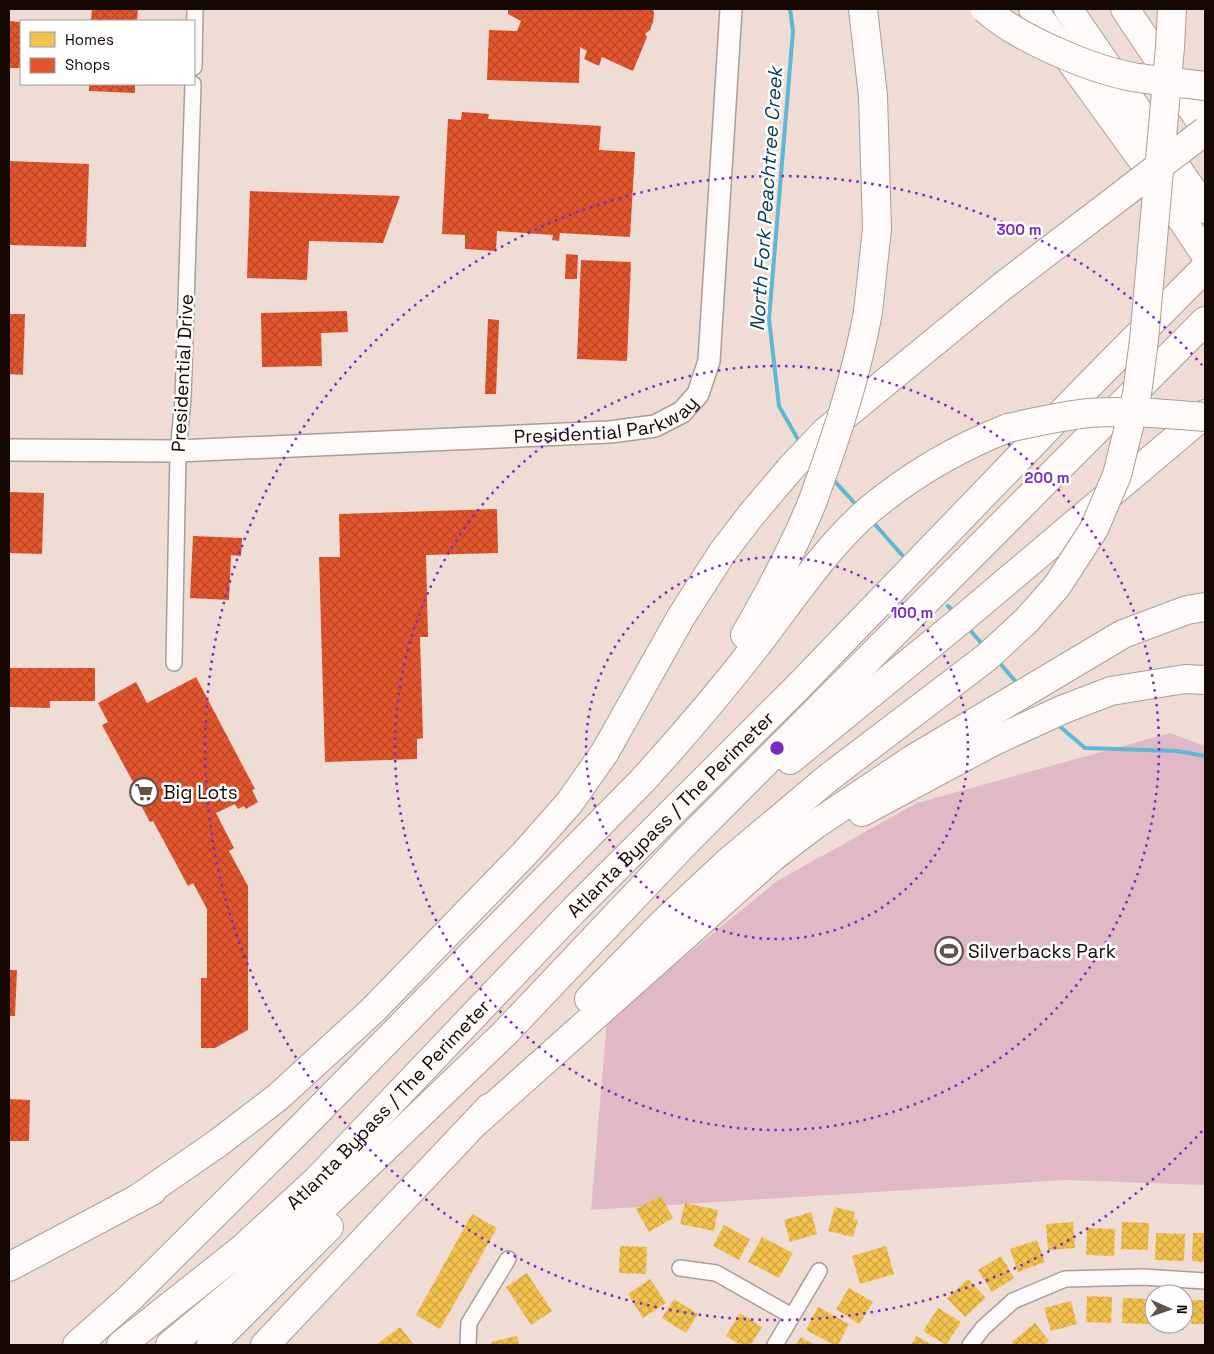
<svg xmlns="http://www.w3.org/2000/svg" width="1214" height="1354" font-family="'Space Grotesk',sans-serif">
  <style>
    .green { fill: #e1b8c6 }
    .homes { fill: url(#homes-cross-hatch) }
    .shops { fill: url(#shops-cross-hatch) }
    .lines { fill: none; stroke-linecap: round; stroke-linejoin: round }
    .stream { stroke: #5eb8d4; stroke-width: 4 }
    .street-casing { stroke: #ac9d96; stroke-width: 18 }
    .secondary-casing { stroke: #ac9d96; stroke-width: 24 }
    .highway-casing { stroke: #ac9d96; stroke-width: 30 }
    .street { stroke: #fdfaf9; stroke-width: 15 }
    .secondary { stroke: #fdfaf9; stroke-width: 21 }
    .highway { stroke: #fdfaf9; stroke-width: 28 }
    .highway-bridge-casing { stroke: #ac9d96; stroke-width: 30; stroke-linecap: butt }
    .highway-bridge { stroke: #fdfaf9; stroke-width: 28 }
    .ring { fill: none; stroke: #7b2cbf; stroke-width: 2.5; stroke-dasharray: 2.5 5 }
    .labels { text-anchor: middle; stroke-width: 5; stroke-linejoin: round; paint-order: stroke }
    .street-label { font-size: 19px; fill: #150803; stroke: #fff }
    .poi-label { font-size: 19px; fill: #150803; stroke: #fff; text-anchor: start }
    .water-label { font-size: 20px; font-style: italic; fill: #084051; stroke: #fff }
    .centre { fill: #7b2cbf; stroke: #fff; stroke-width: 2.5 }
    .ring-label { font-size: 15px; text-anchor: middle; font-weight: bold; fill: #7b2cbf; stroke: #fff; stroke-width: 5; stroke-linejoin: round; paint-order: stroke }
  </style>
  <defs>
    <pattern id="homes-cross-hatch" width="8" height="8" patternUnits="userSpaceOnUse" patternTransform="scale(1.25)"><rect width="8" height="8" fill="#f2c14e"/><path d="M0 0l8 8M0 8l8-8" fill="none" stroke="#cfa442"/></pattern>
    <pattern id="shops-cross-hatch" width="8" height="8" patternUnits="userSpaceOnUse" patternTransform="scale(1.25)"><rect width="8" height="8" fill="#e4572e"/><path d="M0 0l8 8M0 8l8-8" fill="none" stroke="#b84625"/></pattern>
  </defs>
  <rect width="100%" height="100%" fill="#efddd5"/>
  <path class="green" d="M1170 733 1205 746V1185L1065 1180 591 1210 607 1020 777 881 917 803Z"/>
  <path class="homes" d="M661 1196 673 1218 649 1232 636 1209Z
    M685 1203 718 1210 714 1231 680 1224Z
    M835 1207 855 1212 853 1219 858 1220 853 1237 828 1231Z
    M811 1212 817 1234 790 1242 784 1220Z
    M472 1214 497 1228 440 1329 416 1315Z
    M1073 1222 1075 1248 1048 1250 1046 1224Z
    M1122 1222 1149 1223 1148 1250 1121 1249Z
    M724 1225 750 1239 739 1260 713 1246Z
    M1087 1228 1115 1229 1114 1256 1086 1255Z
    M1156 1233 1185 1234 1184 1261 1155 1260Z
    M1193 1233H1205V1262L1192 1261Z
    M762 1237 793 1253 779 1278 748 1262Z
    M1037 1240 1045 1262 1018 1272 1010 1249Z
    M620 1246 647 1247 646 1274 619 1273Z
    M886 1246 894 1274 860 1284 852 1256Z
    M1001 1256 1014 1278 992 1292 978 1270Z
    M527 1273 552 1311 531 1325 506 1287Z
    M650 1279 666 1303 643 1318 628 1294Z
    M968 1279 986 1298 965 1317 947 1298Z
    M849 1288 873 1302 859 1324 836 1309Z
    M1087 1296 1112 1297 1111 1323 1086 1322Z
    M1123 1298 1152 1299 1151 1324 1122 1323Z
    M674 1299 698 1314 686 1333 662 1318Z
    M1192 1300H1205V1324H1191Z
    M1071 1301 1077 1324 1051 1331 1044 1308Z
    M818 1307 849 1324 838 1345H834L806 1330Z
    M938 1308 961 1322 946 1345 923 1331Z
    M740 1313 762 1327 751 1345H740L726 1336Z
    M1035 1323 1049 1341 1044 1345H1015L1012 1342Z
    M1157 1324H1185L1184 1330 1157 1329Z
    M400 1327 414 1345H376Z
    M517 1336 519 1345H491V1342Z
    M916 1336 933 1345H911Z
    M801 1337 815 1345H796Z"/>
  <path class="shops" d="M92 9H138L137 21H91Z
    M508 9H653L654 13 653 22 650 30 645 34 647 37 633 71 602 57 599 66 584 59 587 51 580 47 579 83 487 80 489 30 517 31 521 21 508 14Z
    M9 21 21 22V68H9Z
    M89 84H135V93L89 91Z
    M462 112 489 114 488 119 601 126 599 150 635 152 630 237 560 233 559 241 552 240 553 235 497 231 496 251 465 249V235L442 234 448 119 461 120Z
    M9 161 89 164 86 247 9 245Z
    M250 191 400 196 383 243 309 241 307 280 247 278Z
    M566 254 578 255 577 279H565Z
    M581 260 631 262 627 361 577 359Z
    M347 311 348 332 321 333 322 366 262 367 261 313Z
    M9 314H25L23 375 9 374Z
    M488 319 499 320 496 394H485Z
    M9 492 44 493 42 554 9 553Z
    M497 509 498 553 426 555 428 637H420L423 738 417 739V759L325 762 319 557H340L339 514Z
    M193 536 242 538 241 556 231 555 229 600 190 598Z
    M9 668H95V701H50V708L9 707Z
    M196 677 255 789 252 790 258 802 246 809 244 806 238 809 235 804 216 813 234 848 229 851 248 886V1030L215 1048H201V978H207V909L193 883 188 886 153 821 150 822 130 785 133 782 102 725 108 722 98 703 136 682 147 703Z
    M9 970H17L15 1016H9Z
    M9 1099 30 1100 29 1141H9Z"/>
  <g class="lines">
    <path class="stream" d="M790 9 793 31 769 319 779 406 800 443
      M831 477 858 507
      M872 521 902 555
      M948 606 955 613
      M968 628 985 647
      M998 661 1016 682
      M1057 724 1085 748 1177 751 1205 756"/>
    <defs>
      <path id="street" d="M194 67 195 9
        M174 663 178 451 183 399 193 84
        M680 1268 716 1273 792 1316
        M468 1345 469 1323 508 1259
        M775 1345 819 1271
        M970 1345 983 1328 1013 1301 1065 1279 1142 1277 1205 1281"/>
      <g id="secondary">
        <path id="s1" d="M9 450 178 451 610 432 655 426 682 412 698 394 709 361 731 9"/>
      </g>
      <g id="highway">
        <path d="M863 9 873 96 877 229 868 312"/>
        <path d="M1033 9 1143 161 1205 254"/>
        <path d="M1068 9 1205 209"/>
        <path d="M1125 9 1205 128"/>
        <path d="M745 635C770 592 793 549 812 503"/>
        <path d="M790 760 961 620 1205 414"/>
        <path d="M862 812 994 741 1064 709 1111 691 1185 679 1205 680"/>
        <path d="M589 999 662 924 728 862 828 778"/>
        <path d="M476 1122 773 857 816 824 913 759 1123 634 1187 610 1205 607"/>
        <path d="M137 1199 218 1143 278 1097 373 1010 526 852 570 802 605 752 681 617 722 553 751 515 790 469 826 431 1004 285 1127 191"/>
        <path d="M9 1267 152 1191"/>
        <path d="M77 1345 130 1298 304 1125 643 780C684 735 723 689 760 641 793 598 828 545 869 510 911 475 957 448 1008 428"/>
        <path id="s2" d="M121 1345 242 1249 317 1180 575 909 797 688 1090 384 1205 268"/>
        <path d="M170 1345 242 1285 505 1033 684 844 1205 321"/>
        <path d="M211 1345 329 1227"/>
        <path d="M265 1345 489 1108"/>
      </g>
    </defs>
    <use href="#street" class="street-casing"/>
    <use href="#secondary" class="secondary-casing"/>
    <use href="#highway" class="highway-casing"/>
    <use href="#street" class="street"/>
    <use href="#secondary" class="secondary"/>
    <use href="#highway" class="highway"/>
    <defs>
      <path id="highway-bridge" d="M985 9C1017 38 1090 69 1133 77 1157 81 1181 83 1205 86
        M1127 191 1205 131
        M1008 428C1035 422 1061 416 1089 413 1127 410 1167 414 1205 417
        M812 503C835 440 856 378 868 312
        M828 778 987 657 1027 620 1057 586 1094 529 1117 475 1137 394 1144 340 1170 47 1172 9"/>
    </defs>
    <use href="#highway-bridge" class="highway-bridge-casing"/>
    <use href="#highway-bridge" class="highway-bridge"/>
  </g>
  <g class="ring">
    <circle cx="777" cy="748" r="191"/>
    <circle cx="777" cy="748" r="382"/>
    <path d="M1202 1131A572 572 0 1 1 1202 365"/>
  </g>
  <defs>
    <symbol id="supermarket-ring" viewBox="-11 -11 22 22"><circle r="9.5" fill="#fff" stroke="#61534c" stroke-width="1.5"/><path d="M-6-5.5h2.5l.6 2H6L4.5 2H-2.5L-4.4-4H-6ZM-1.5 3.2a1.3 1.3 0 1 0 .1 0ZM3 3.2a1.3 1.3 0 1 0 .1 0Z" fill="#61534c"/></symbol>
    <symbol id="stadium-ring" viewBox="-11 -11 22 22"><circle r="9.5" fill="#fff" stroke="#61534c" stroke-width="1.5"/><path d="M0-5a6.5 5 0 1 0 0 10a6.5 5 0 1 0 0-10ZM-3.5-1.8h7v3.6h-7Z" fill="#61534c"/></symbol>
  </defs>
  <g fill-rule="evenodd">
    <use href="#supermarket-ring" x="128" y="776" width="32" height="32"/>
    <use href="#stadium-ring" x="933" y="935" width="32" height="32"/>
  </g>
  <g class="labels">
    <g class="street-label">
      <text transform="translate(182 373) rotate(-87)" y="7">Presidential Drive</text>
      <text dy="7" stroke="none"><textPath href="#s1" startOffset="600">Presidential Parkway</textPath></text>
      <text dy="7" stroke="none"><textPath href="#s2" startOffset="765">Atlanta Bypass / The Perimeter</textPath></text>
      <text dy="7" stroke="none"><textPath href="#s2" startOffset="360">Atlanta Bypass / The Perimeter</textPath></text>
    </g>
    <g class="poi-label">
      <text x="163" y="799">Big Lots</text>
      <text x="968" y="958">Silverbacks Park</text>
    </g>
    <g class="water-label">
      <text transform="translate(766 199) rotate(-86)" y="7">North Fork Peachtree Creek</text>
    </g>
  </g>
  <circle cx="777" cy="748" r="8" class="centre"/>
  <g class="ring-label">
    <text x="1019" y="235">300 m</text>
    <text x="1047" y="483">200 m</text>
    <text x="912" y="618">100 m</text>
  </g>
  <rect width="1214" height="1354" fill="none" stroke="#150803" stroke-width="20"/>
  <rect x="20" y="20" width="175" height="65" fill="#ffffff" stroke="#a19c9a"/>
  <rect x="30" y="32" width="25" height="15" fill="#f2c14e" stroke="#a19c9a"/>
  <text x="65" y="45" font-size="15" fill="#150803">Homes</text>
  <rect x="30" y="58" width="25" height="15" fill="#e4572e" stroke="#a19c9a"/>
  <text x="65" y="70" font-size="15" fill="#150803">Shops</text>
  <g transform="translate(1169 1309) rotate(92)"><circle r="24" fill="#ffffff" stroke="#a19c9a"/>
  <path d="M0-4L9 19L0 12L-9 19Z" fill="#61534c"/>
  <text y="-8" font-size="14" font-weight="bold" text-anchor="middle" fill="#150803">N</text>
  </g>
</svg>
